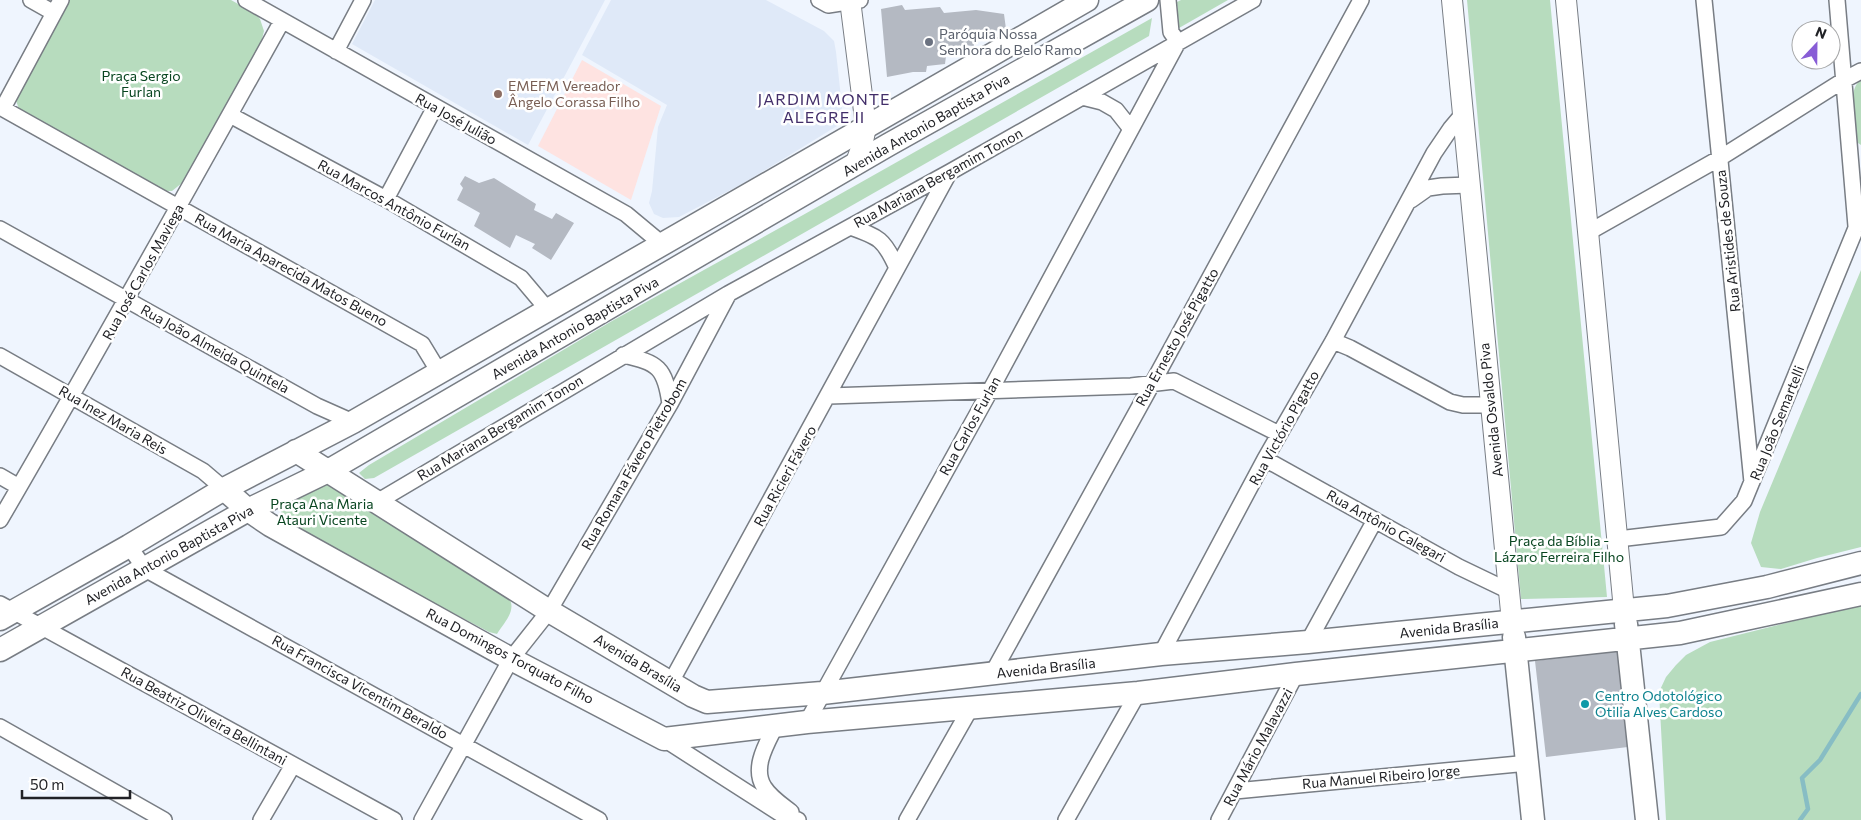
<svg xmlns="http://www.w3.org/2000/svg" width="1861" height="820" font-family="Commissioner,sans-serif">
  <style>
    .built { fill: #dfe9f8 }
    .medical { fill: #fee3e1 }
    .green { fill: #b7dcbe }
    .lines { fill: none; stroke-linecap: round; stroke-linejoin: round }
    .stream { stroke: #87bdc4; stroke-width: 4.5 }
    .building { fill: #b4b9c2 }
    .minor-casing { stroke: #787d84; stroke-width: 18 }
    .tertiary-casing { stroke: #787d84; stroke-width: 22 }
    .secondary-casing { stroke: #787d84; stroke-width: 25 }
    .minor { stroke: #fff; stroke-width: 15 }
    .tertiary { stroke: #fff; stroke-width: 20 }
    .secondary { stroke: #fff; stroke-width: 22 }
    .worship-dot { fill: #6b7280; stroke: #fff; stroke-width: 2 }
    .education-dot { fill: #8d6e63; stroke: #fff; stroke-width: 2 }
    .culture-dot { fill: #0f9aa8; stroke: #fff; stroke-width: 2 }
    .labels { text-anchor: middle; stroke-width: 5; stroke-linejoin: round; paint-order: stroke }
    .worship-label { font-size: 14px; fill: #5b616d; stroke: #fff; text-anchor: start }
    .park-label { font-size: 14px; fill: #084520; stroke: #fff }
    .education-label { font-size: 14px; fill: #785e54; stroke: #fff; text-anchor: start }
    .street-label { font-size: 14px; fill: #212226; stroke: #fff }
    .culture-label { font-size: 14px; fill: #0d838f; stroke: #fff; text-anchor: start }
    .quarter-label { font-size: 16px; letter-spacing: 1px; fill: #422e69; stroke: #fff }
  </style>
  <rect width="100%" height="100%" fill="#eff5fe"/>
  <path class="built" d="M375 0H605L528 145 352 44Z
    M611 0H766L824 31 834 41 836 52 842 107 841 117 837 126 744 183 679 217 663 218 654 214 649 203 652 191 658 127 667 105 582 55Z"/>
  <path class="medical" d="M582 60 661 106 631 200 538 146Z"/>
  <path class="green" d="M66 0H231L256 14 260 19 264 31 261 43 182 183 172 191H164L19 109 15 98Z
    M1181 0H1228L1179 28 1177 2Z
    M1467 0H1550L1607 597 1521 599Z
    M1152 18 1149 36 374 478 365 479 359 473 369 465 612 321 803 215Z
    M1861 80V145L1858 143 1855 138C1854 123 1847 88 1861 80Z
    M1861 270V547L1817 558 1781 569 1761 567 1751 543 1760 512Z
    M321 483 328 484 508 597C518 609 504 623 497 634L489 632 303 534C292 526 281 520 280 506Z
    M1861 604V820H1666L1659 692 1666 677 1676 665 1686 655 1710 642Z"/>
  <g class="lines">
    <path class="stream" d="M1800 820 1808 809 1802 778 1820 760 1861 694"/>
  </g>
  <path class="building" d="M902 5 905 10 940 7 944 13 976 10 1004 14 1006 29 993 31 995 36 974 38V46L961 45 959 53 946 56 945 64 927 66 926 72H913L887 77 881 9Z
    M465 176 479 183 494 178 536 204 534 210 552 219 556 213 574 223 551 260 532 248 535 244 516 235 510 248 474 226 480 213 457 200 463 188 460 184Z
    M1622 650 1636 746 1546 757 1535 661Z"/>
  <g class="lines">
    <defs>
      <path id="minor" d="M31 0 54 13
        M246 0 626 214 662 244
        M819 0 828 5 860 0
        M1704 0 1752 482
        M1837 0 1856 226
        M336 51 363 0
        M1082 97 1102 102 1116 110 1131 129
        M0 107 422 344 439 372
        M3 108 61 0
        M230 115 386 199 521 278 548 310
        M386 199 435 107
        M1411 200 1428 188 1442 186 1469 185
        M850 227C879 237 884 239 897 268
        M0 229 317 406 353 422
        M1589 232 1720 158 1844 80 1861 71
        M1333 341 1350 348 1450 402 1463 405H1490
        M623 355C658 363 665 367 670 404
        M0 356 203 471 224 489
        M829 396 1131 386 1174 381 1279 434
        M1265 459 1459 567 1509 591
        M0 476 19 487
        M377 502 728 294 950 172 1253 0
        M0 520C96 355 189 188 282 21
        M1618 539 1721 527 1744 501 1861 216
        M129 546 145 569 599 820
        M0 604 394 820
        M1308 642 1375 520
        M1161 654 1265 459 1333 341 1434 153 1451 128 1462 115
        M992 674 1152 384 1361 0
        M671 682 949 173
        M807 722 990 391 1178 42 1171 32 1168 0
        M0 727 164 820
        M775 727C766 745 752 768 764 787 770 797 782 805 791 812
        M664 739 781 814 798 820
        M1235 791 1528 763
        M261 820 293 765
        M422 820 511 659 549 611 670 404 728 295
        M907 820 970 709
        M1066 820 1138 693
        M1219 820 1296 674"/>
      <path id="tertiary" d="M850 0 866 127 862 146 855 165
        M1452 0 1512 622
        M1566 0 1624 610"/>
      <path id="secondary" d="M296 451 549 611 693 696 707 702 822 693 1161 654 1308 642 1667 606 1767 587 1861 563
        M224 489 248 510 270 525 511 659 664 739 807 722 1138 693 1296 674 1680 633 1861 594
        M0 619 129 546 224 489 353 422 1087 0
        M1626 624 1647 820
        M1514 637 1533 820
        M0 650 248 510 328 471 888 145 1147 0"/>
    </defs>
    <use href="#minor" class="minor-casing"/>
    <use href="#tertiary" class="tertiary-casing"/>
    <use href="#secondary" class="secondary-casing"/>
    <use href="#minor" class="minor"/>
    <use href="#tertiary" class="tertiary"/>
    <use href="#secondary" class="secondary"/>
  </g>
  <circle class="worship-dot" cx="929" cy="42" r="5"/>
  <circle class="education-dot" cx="498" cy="94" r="5"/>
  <circle class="culture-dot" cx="1585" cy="704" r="5"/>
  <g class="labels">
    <g class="worship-label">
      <text x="939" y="39">Paróquia Nossa<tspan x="939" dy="16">Senhora do Belo Ramo</tspan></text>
    </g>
    <g class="park-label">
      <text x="141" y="81">Praça Sergio<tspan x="141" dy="16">Furlan</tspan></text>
      <text x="322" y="509">Praça Ana Maria<tspan x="322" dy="16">Atauri Vicente</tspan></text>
      <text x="1559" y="546">Praça da Bíblia -<tspan x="1559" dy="16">Lázaro Ferreira Filho</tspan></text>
    </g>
    <g class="education-label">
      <text x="508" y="91">EMEFM Vereador<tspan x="508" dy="16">Ângelo Corassa Filho</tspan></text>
    </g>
    <g class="street-label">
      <text transform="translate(456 119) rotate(29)" y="5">Rua José Julião</text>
      <text transform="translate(926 125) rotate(-30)" y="5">Avenida Antonio Baptista Piva</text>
      <text transform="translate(938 178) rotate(-29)" y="5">Rua Mariana Bergamim Tonon</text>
      <text transform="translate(394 205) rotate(29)" y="5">Rua Marcos Antônio Furlan</text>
      <text transform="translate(1728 241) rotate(-96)" y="5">Rua Aristides de Souza</text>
      <text transform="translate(291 270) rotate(29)" y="5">Rua Maria Aparecida Matos Bueno</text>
      <text transform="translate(143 272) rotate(-61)" y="5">Rua José Carlos Maviega</text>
      <text transform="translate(575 328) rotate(-30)" y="5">Avenida Antonio Baptista Piva</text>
      <text transform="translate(1177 337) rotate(-61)" y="5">Rua Ernesto José Pigatto</text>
      <text transform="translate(215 349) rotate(29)" y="5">Rua João Almeida Quintela</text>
      <text transform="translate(1491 410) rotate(-96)" y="5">Avenida Osvaldo Piva</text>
      <text transform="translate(113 420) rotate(30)" y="5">Rua Inez Maria Reis</text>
      <text transform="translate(1777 423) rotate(-68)" y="5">Rua João Semartelli</text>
      <text transform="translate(970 426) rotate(-61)" y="5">Rua Carlos Furlan</text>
      <text transform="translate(500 428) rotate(-31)" y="5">Rua Mariana Bergamim Tonon</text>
      <text transform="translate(1284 428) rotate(-61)" y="5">Rua Victório Pigatto</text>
      <text transform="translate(634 464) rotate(-60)" y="5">Rua Romana Fávero Pietrobom</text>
      <text transform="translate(785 476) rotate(-61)" y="5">Rua Ricieri Fávero</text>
      <text transform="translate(1386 526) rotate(29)" y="5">Rua Antônio Calegari</text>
      <text transform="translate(169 555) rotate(-29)" y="5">Avenida Antonio Baptista Piva</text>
      <text transform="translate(1449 628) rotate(-6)" y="5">Avenida Brasília</text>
      <text transform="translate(510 656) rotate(28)" y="5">Rua Domingos Torquato Filho</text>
      <text transform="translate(638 663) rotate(31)" y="5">Avenida Brasília</text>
      <text transform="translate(1046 668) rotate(-6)" y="5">Avenida Brasília</text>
      <text transform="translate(360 687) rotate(29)" y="5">Rua Francisca Vicentim Beraldo</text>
      <text transform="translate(204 716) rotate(29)" y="5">Rua Beatriz Oliveira Bellintani</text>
      <text transform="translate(1258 747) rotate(-62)" y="5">Rua Mário Malavazzi</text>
      <text transform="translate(1381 777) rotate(-5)" y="5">Rua Manuel Ribeiro Jorge</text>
    </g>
    <g class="culture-label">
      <text x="1595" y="701">Centro Odotológico<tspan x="1595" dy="16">Otilia Alves Cardoso</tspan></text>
    </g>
    <g class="quarter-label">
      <text x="824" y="105">JARDIM MONTE<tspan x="824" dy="18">ALEGRE II</tspan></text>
    </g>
  </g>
  <g transform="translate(1816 45) rotate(22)"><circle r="24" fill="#ffffff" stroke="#a6a7a8"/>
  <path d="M0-4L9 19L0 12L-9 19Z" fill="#885dd6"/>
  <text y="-8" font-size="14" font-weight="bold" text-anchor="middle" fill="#212226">N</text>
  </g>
  <path d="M22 790v8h108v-8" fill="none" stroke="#212226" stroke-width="2.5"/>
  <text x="30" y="790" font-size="15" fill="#212226" stroke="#ffffff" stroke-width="4" paint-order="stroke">50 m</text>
</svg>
